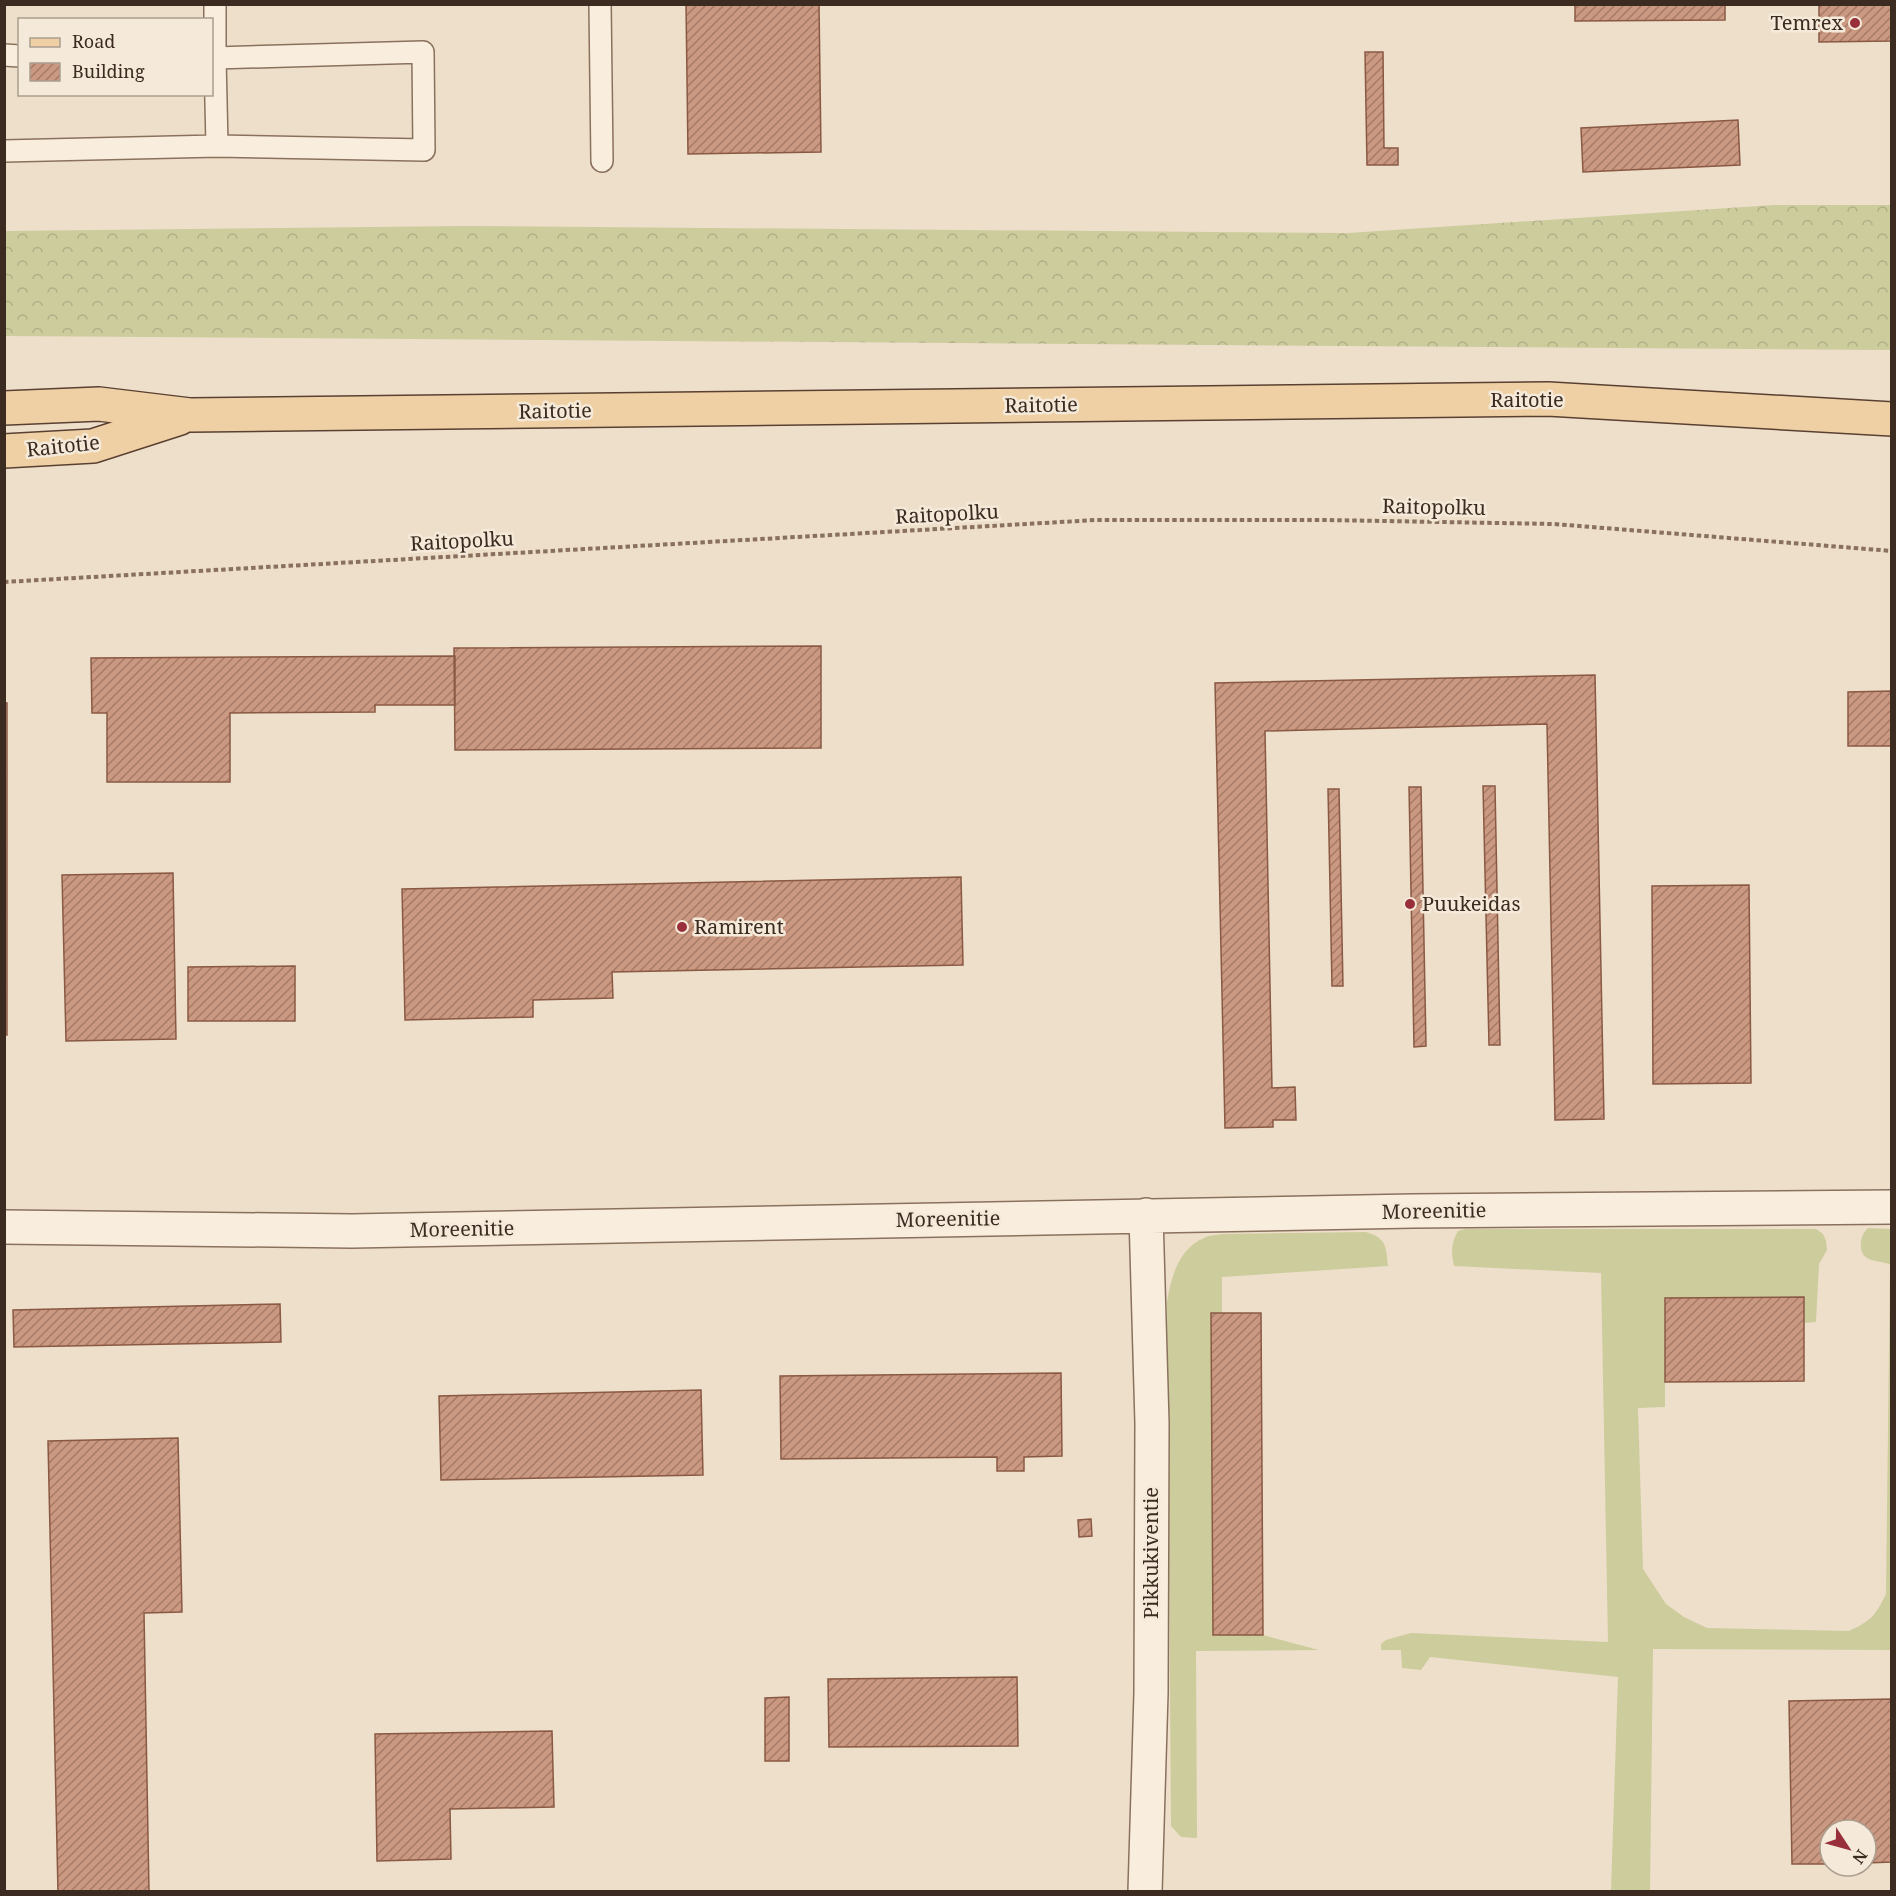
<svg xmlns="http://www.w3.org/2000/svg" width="1896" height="1896" font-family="'Noto Serif',serif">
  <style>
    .grass { fill: #cccc9d }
    .forest { fill: url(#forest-crowns) }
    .building { fill: url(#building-hatch); stroke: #895944; stroke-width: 1.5 }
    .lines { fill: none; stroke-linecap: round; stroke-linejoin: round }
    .lane-casing { stroke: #8a715e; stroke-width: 24 }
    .street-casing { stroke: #8a715e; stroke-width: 36 }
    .primary-casing { stroke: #594032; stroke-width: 36 }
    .path { stroke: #8a715e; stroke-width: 4; stroke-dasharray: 4.5 3; stroke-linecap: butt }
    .lane { stroke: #f9eedd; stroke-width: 21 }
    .street { stroke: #f9eedd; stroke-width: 33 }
    .primary { stroke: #efd0a4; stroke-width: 33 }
    .poi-dot { fill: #982f3b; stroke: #f5ead9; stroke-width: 2 }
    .labels { text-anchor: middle; stroke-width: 5; stroke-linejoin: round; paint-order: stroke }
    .poi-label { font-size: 20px; fill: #3b2b21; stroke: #f5ead9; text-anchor: start }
    .street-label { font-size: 20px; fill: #3b2b21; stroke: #f5ead9 }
  </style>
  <defs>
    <pattern id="forest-crowns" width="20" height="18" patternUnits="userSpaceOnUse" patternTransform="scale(1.5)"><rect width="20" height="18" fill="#cccc9d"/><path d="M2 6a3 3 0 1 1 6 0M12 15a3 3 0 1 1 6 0" fill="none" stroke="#b0af87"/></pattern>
    <pattern id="building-hatch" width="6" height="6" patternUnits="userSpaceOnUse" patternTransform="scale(1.5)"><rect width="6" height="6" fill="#cb9881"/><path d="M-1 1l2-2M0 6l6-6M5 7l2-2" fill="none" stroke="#a67c69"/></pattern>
  </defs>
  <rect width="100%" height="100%" fill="#eedfca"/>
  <path class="grass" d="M1868 1228 1891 1229V1650L1653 1649 1650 1891H1611L1618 1677 1430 1657 1421 1670 1402 1668 1401 1650H1381V1644L1386 1640 1411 1633 1608 1642 1601 1273 1454 1266C1451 1252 1451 1244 1458 1231L1465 1229H1816L1823 1234 1826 1241 1827 1250 1819 1264 1816 1322 1804 1323V1297L1665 1298V1407L1638 1408 1643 1569 1666 1604 1684 1617 1707 1628 1849 1631C1872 1620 1875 1616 1886 1594L1890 1264C1875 1260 1859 1262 1861 1242 1862 1236 1863 1233 1868 1228Z
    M1366 1232C1387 1238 1386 1247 1388 1266L1222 1277V1314H1211L1213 1635H1263L1319 1650 1196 1651 1197 1838 1181 1837 1171 1826 1167 1302C1171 1278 1178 1249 1204 1238 1209 1235 1217 1235 1223 1234Z"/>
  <path class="forest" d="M1774 205H1891V350L5 336V231L464 226 1348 233Z"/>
  <path class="building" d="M686 4H819L821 152 688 154Z
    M1575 4H1725V20L1575 21Z
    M1819 4H1892V41L1819 42Z
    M1365 52H1383L1384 148H1398V165H1367Z
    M1738 120 1740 165 1583 172 1581 128Z
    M821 646V748L455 750 454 648Z
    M455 656V705H375V712L230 713V782H107V713H92L91 658Z
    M1595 675 1604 1119 1555 1120 1547 724 1265 731 1272 1088 1295 1087 1296 1120H1273V1127L1225 1128 1215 683Z
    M1892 691V746H1848V692Z
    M4 703H7V1035H4Z
    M1483 786H1495L1500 1045H1489Z
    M1409 787H1421L1426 1046 1414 1047Z
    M1328 789H1339L1343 986H1332Z
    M173 873 176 1039 66 1041 62 875Z
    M961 877 963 965 612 972 613 998 533 1000V1017L405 1020 402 889Z
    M1749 885 1751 1083 1653 1084 1652 886Z
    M295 966V1021H188V967Z
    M1804 1297V1381L1665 1382V1298Z
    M280 1304 281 1342 14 1347 13 1310Z
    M1211 1313H1261L1263 1635H1213Z
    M1061 1373 1062 1456 1024 1457V1471H997V1457L781 1459 780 1376Z
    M701 1390 703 1475 441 1480 439 1396Z
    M178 1438 182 1612 144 1613 149 1892H58L48 1441Z
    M1091 1519 1092 1536 1079 1537 1078 1520Z
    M1017 1677 1018 1746 829 1747 828 1679Z
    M789 1697V1761H765V1698Z
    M1892 1699V1862L1866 1863V1830H1830V1864H1792L1789 1701Z
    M552 1731 554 1807 450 1809 451 1859 377 1861 375 1734Z"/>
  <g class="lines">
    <defs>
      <path id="lane" d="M600 4 602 161
        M4 55 20 56
        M212 58H215V4
        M4 151 217 146 424 150 423 52 215 58 217 146"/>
      <path id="street" d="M4 1227 352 1231 1413 1211 1892 1207
        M1145 1892 1151 1693 1152 1423 1146 1215"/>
      <path id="primary" d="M4 408 99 404 190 415 1548 399 1892 419
        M4 451 93 446 180 418"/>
    </defs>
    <use href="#lane" class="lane-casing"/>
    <use href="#street" class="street-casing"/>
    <use href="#primary" class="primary-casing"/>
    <path class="path" d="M4 582 1096 520H1327L1554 524 1892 551"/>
    <use href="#lane" class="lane"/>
    <use href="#street" class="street"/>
    <use href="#primary" class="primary"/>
  </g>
  <g class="poi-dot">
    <circle cx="1855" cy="23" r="6"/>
    <circle cx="1410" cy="904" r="6"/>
    <circle cx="682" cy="927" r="6"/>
  </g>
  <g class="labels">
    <g class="poi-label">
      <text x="1843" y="30" text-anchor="end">Temrex</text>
      <text x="1422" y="911">Puukeidas</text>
      <text x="694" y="934">Ramirent</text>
    </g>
    <g class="street-label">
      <text x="1527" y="407">Raitotie</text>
      <text transform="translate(1041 405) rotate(-1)" y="7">Raitotie</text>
      <text transform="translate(555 411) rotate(-1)" y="7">Raitotie</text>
      <text transform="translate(63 446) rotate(-6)" y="7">Raitotie</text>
      <text transform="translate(1434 507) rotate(1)" y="7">Raitopolku</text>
      <text transform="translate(947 514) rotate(-3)" y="7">Raitopolku</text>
      <text transform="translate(462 541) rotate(-3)" y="7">Raitopolku</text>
      <text transform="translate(1434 1211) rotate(-1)" y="7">Moreenitie</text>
      <text transform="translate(948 1219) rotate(-1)" y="7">Moreenitie</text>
      <text transform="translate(462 1229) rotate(-1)" y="7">Moreenitie</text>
      <text transform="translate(1151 1553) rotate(-90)" y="7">Pikkukiventie</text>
    </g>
  </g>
  <rect width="1896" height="1896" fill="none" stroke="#3b2b21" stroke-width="12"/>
  <rect x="18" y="18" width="195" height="78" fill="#f5ead9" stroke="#ab9e8f" stroke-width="1.5"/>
  <rect x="30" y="38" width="30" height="9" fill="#efd0a4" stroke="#ab9e8f" stroke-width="1.5"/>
  <text x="72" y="48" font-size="18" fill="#3b2b21">Road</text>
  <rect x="30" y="63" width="30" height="18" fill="url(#building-hatch)" stroke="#ab9e8f" stroke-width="1.5"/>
  <text x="72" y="78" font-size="18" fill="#3b2b21">Building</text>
  <g transform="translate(1848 1848) rotate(126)"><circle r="28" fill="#f5ead9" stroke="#ab9e8f" stroke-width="1.5"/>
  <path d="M0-4.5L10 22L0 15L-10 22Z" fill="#982f3b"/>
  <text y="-9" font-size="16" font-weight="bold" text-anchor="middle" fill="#3b2b21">N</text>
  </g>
</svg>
